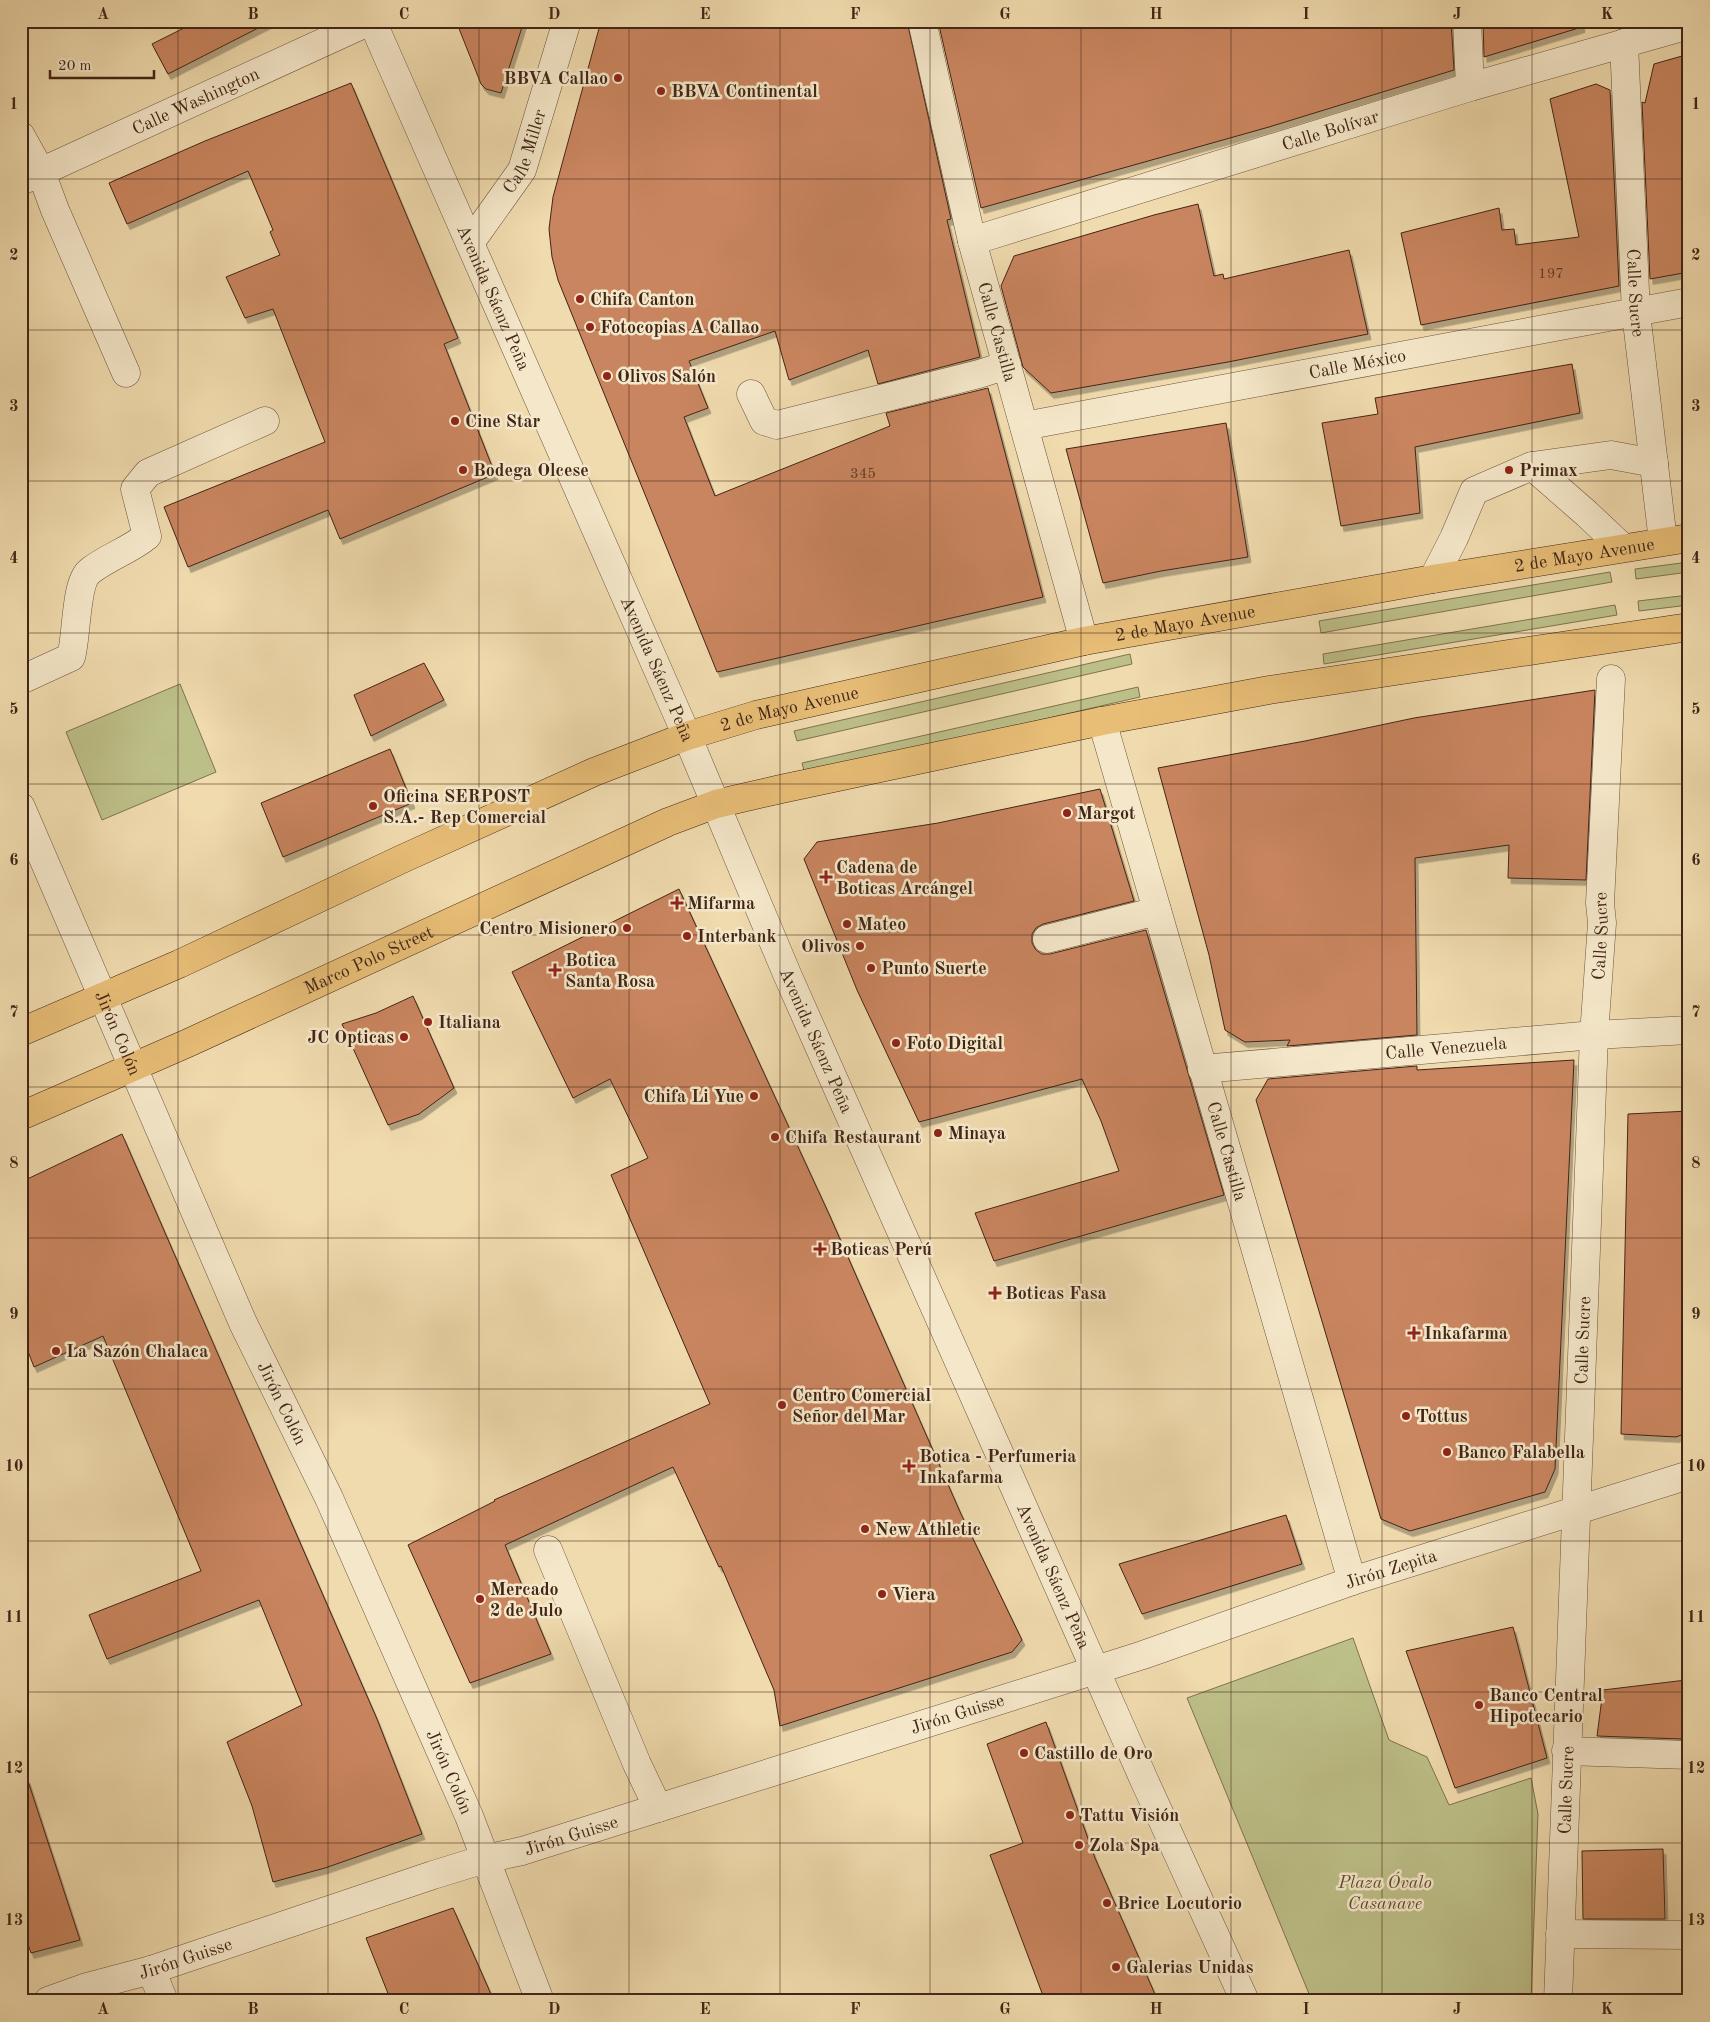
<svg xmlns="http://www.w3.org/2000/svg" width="1710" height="2022" font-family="'Old Standard TT',serif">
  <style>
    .green { fill: #bdbf88; stroke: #7f7250 }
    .building { fill: #c9855e; stroke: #412517; filter: url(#shadow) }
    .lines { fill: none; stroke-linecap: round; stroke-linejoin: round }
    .minor-casing { stroke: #6d523d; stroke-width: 29 }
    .major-casing { stroke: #412517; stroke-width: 29 }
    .minor { stroke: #f5e8ca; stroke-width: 28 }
    .major { stroke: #e8be77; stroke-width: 28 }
    .grid { fill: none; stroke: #412517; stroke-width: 1; stroke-opacity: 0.55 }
    .poi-dot { fill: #8f2418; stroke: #f5e8ca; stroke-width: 2 }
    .labels { text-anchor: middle; stroke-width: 5; stroke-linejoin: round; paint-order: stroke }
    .number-label { font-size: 15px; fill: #633d29 }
    .poi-label { font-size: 18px; font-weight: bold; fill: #412517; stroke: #f5e8ca; text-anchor: start }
    .street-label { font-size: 18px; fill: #412517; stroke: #f5e8ca }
    .park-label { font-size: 18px; font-style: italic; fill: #604c33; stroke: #f5e8ca }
    .neatline { fill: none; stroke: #412517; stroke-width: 2 }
    .grid-label { font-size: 16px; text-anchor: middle; font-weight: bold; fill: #412517 }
  </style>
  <defs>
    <filter id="shadow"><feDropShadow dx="3" dy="5.5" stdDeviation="0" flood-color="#0004"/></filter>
  </defs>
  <rect width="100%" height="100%" fill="#f0dbae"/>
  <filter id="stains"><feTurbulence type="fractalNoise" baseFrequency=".004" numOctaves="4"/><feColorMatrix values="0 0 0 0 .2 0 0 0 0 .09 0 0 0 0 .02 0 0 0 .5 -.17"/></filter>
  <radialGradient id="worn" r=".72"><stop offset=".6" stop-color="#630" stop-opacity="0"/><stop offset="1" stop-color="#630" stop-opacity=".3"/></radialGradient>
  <path class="green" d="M1689 562V572L1636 579 1635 569Z
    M1610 572 1612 582 1321 633 1319 621Z
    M1689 595V605L1639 611 1638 601Z
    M1615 605 1617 615 1324 664 1323 654Z
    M1130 654 1132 664 797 741 794 731Z
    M180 684 216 772 102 820 66 732Z
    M1138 687 1140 697 805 774 802 763Z
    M1353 1638 1389 1740 1427 1757 1449 1805 1531 1778 1538 1814 1531 2001H1312L1187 1698Z"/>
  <path class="building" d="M198 21H272L168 74 152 44Z
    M456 21H524L501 93 486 89 481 84Z
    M601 21H907L951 219 947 220 980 357 878 384 868 350 789 380 775 331 689 361 708 408 684 417 715 496 890 426 886 413 988 388 1043 597 717 672 558 280 552 257 549 229 553 197Z
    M938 21H1451L1454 70 1269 127 981 208Z
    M1483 21H1581L1582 27 1484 57Z
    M1689 54V272L1650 279 1642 102 1645 103 1654 64Z
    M351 83 458 338 444 344 495 474 340 539 328 510 188 567 164 507 325 442 273 309 245 318 226 277 280 255 270 232 273 230 248 171 127 224 109 183 205 141Z
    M1596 84 1610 90 1619 286 1421 325 1401 233 1499 208 1502 230 1514 229 1516 245 1579 237 1550 99Z
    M1198 204 1214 276 1223 274 1224 279 1349 250 1368 334 1228 362 1051 393 1023 367 1001 286 1014 256 1154 215Z
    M1572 364 1580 413 1415 447 1420 513 1341 526 1322 423 1378 414 1375 398Z
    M1226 423 1248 557 1161 571 1103 583 1066 449Z
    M424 663 444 700 371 736 354 695Z
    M1595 690 1586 880 1508 878 1509 845 1415 858 1417 1035 1287 1046 1290 1040 1245 1042 1225 1030 1209 955 1158 768 1305 741 1414 718Z
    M390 749 412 803 283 857 261 803Z
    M1100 789 1134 901 1043 924 1036 928 1032 934V943L1036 950 1042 954H1050L1146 930 1224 1195 994 1261 975 1213 1119 1171 1101 1121 1082 1079 919 1122 857 990 804 859 817 842 938 823Z
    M679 889 829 1214 961 1514 1022 1640 1012 1652 780 1726 774 1690 721 1566 719 1567 673 1467 505 1545 551 1654 470 1683 408 1545 495 1501 494 1500 710 1404 611 1175 648 1158 610 1079 573 1098 512 972Z
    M413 996 454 1088 419 1114 388 1125 342 1024 376 1013Z
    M1574 1060 1555 1469 1545 1492 1410 1531 1381 1519 1256 1100 1268 1079 1417 1066V1070Z
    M1689 1111V1432L1676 1437 1621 1434 1628 1114Z
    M122 1134 377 1719 422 1834 325 1868 273 1882 252 1806 227 1742 302 1705 259 1600 107 1659 89 1615 201 1571 103 1336 34 1367 21 1333V1182Z
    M1286 1515 1302 1564 1142 1614 1119 1564Z
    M1513 1627 1547 1758 1455 1788 1406 1651Z
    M1686 1680 1683 1739 1597 1736 1603 1690Z
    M1046 1722 1095 1858 1158 2001H1045L990 1855 1023 1843 987 1744Z
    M21 1778H27L80 1940 31 1953 21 1924Z
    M1663 1849 1665 1919H1583L1582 1851Z
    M453 1908 494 2001H391L366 1938Z"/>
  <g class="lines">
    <defs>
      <g id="minor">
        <path id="s1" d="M372 21 687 736 787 974 1145 1782 1245 2001"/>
        <path id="s2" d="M922 21 972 241 1084 641"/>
        <path d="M1467 21 1470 87"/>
        <path id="s3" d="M1624 43 1636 313 1663 541"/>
        <path d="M21 136 41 172 55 210 126 373"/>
        <path id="s4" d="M21 181 370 21"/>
        <path id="s5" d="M972 241 1470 87 1689 25"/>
        <path id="s6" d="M470 243 522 170 567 21"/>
        <path d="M751 394 764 421 777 425 979 374 1007 365"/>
        <path id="s7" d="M1024 426 1689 302"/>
        <path d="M1532 466 1587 514 1622 547"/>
        <path d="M1433 579 1454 538 1474 491 1532 466 1611 455 1654 463"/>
        <path d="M21 680 71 657C77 637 75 582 90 571 108 557 130 550 147 536L135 489 148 473 265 421"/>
        <path id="s8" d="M1102 721 1352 1581"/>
        <path id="s9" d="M21 807 243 1323 329 1498 469 1816 540 2001"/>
        <path d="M1047 939 1157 911"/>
        <path id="s10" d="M1202 1069 1594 1035 1689 1030"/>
        <path d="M548 1550 637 1764 658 1808"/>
        <path d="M1566 1751 1689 1755"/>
        <path d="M1560 1934 1689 1935"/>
        <path d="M151 1970 164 2001"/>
        <path id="s11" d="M48 2001 87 1987 151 1970 433 1875 485 1859 522 1851 1143 1655 1352 1581 1689 1475"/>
        <path id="s12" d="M1558 2001 1594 1035 1602 923 1600 903 1611 679"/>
      </g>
      <g id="major">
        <path id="s13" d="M21 1032 179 964 402 859 594 772 687 736 756 715 1084 641 1433 579 1689 538"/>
        <path id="s14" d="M21 1116 188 1043 668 822 716 804 781 789 1102 721 1269 690 1689 627"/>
      </g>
    </defs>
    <use href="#minor" class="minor-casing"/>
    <use href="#major" class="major-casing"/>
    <use href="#minor" class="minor"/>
    <use href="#major" class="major"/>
  </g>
  <path class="grid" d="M178 21V2001M328 21V2001M479 21V2001M629 21V2001M780 21V2001M930 21V2001M1081 21V2001M1231 21V2001M1382 21V2001M1532 21V2001M21 179H1689M21 330H1689M21 481H1689M21 633H1689M21 784H1689M21 935H1689M21 1087H1689M21 1238H1689M21 1389H1689M21 1541H1689M21 1692H1689M21 1843H1689"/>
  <g class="poi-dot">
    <circle cx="618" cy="78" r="5"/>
    <circle cx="661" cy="91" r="5"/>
    <circle cx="580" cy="299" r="5"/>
    <circle cx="590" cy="327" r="5"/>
    <circle cx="607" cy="376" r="5"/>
    <circle cx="455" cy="421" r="5"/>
    <circle cx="463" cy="470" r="5"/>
    <circle cx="1509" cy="470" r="5"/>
    <circle cx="373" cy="806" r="5"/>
    <circle cx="1067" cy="813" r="5"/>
    <path d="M823.5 869.5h5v5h5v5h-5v5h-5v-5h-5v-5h5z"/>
    <path d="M674.5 895.5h5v5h5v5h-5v5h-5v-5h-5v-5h5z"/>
    <circle cx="847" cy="924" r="5"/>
    <circle cx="627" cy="928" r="5"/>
    <circle cx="687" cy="936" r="5"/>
    <circle cx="860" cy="946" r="5"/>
    <circle cx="871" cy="968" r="5"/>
    <path d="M552.5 962.5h5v5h5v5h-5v5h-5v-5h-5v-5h5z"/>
    <circle cx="428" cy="1022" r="5"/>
    <circle cx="404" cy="1037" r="5"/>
    <circle cx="896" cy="1043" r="5"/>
    <circle cx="754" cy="1096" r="5"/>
    <circle cx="938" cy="1133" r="5"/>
    <circle cx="775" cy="1137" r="5"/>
    <path d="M817.5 1241.5h5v5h5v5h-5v5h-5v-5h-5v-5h5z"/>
    <path d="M992.5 1285.5h5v5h5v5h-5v5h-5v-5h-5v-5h5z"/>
    <path d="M1411.5 1325.5h5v5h5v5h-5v5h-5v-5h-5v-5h5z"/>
    <circle cx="56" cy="1351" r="5"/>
    <circle cx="782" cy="1405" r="5"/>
    <circle cx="1406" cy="1416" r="5"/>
    <circle cx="1447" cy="1452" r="5"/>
    <path d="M906.5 1458.5h5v5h5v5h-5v5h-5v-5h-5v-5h5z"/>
    <circle cx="865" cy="1529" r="5"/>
    <circle cx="882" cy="1594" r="5"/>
    <circle cx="480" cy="1599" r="5"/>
    <circle cx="1479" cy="1705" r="5"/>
    <circle cx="1024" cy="1753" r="5"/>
    <circle cx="1070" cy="1815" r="5"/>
    <circle cx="1079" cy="1845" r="5"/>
    <circle cx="1107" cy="1903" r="5"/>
    <circle cx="1116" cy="1967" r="5"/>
  </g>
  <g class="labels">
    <g class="number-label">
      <text x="1551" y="278">197</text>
      <text x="863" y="478">345</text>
    </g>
    <g class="poi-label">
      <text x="608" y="84" text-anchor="end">BBVA Callao</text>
      <text x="671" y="97">BBVA Continental</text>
      <text x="590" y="305">Chifa Canton</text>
      <text x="600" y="333">Fotocopias A Callao</text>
      <text x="617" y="382">Olivos Salón</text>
      <text x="465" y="427">Cine Star</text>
      <text x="473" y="476">Bodega Olcese</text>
      <text x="1519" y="476">Primax</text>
      <text x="383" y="802">Oficina SERPOST<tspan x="383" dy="21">S.A.- Rep Comercial</tspan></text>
      <text x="1077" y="819">Margot</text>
      <text x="836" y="873">Cadena de<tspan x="836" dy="21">Boticas Arcángel</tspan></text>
      <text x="687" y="909">Mifarma</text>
      <text x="857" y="930">Mateo</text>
      <text x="617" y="934" text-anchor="end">Centro Misionero</text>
      <text x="697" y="942">Interbank</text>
      <text x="850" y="952" text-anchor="end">Olivos</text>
      <text x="565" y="966">Botica<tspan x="565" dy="21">Santa Rosa</tspan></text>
      <text x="881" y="974">Punto Suerte</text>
      <text x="438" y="1028">Italiana</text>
      <text x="394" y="1043" text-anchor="end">JC Opticas</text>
      <text x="906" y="1049">Foto Digital</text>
      <text x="744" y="1102" text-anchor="end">Chifa Li Yue</text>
      <text x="948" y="1139">Minaya</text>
      <text x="785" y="1143">Chifa Restaurant</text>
      <text x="830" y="1255">Boticas Perú</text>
      <text x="1005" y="1299">Boticas Fasa</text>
      <text x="1424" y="1339">Inkafarma</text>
      <text x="66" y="1357">La Sazón Chalaca</text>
      <text x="792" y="1401">Centro Comercial<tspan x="792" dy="21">Señor del Mar</tspan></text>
      <text x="1416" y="1422">Tottus</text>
      <text x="1457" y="1458">Banco Falabella</text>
      <text x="919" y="1462">Botica - Perfumeria<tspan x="919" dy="21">Inkafarma</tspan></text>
      <text x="875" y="1535">New Athletic</text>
      <text x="490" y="1595">Mercado<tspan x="490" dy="21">2 de Julo</tspan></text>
      <text x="892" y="1600">Viera</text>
      <text x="1489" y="1701">Banco Central<tspan x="1489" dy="21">Hipotecario</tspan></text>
      <text x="1034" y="1759">Castillo de Oro</text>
      <text x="1080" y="1821">Tattu Visión</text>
      <text x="1089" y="1851">Zola Spa</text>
      <text x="1117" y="1909">Brice Locutorio</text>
      <text x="1126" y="1973">Galerias Unidas</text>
    </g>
    <g class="street-label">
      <text dy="6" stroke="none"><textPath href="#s4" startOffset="192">Calle Washington</textPath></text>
      <text dy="6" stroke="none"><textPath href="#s5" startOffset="375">Calle Bolívar</textPath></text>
      <text dy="6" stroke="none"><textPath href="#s6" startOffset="108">Calle Miller</textPath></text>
      <text dy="6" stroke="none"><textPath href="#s3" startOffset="250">Calle Sucre</textPath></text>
      <text dy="6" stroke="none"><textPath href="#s1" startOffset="302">Avenida Sáenz Peña</textPath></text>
      <text dy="6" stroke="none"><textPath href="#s2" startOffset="320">Calle Castilla</textPath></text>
      <text dy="6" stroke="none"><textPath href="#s7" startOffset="339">Calle México</textPath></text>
      <text dy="6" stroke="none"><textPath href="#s13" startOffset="1645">2 de Mayo Avenue</textPath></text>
      <text dy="6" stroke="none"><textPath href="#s13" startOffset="1240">2 de Mayo Avenue</textPath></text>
      <text dy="6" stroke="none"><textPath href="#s1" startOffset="708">Avenida Sáenz Peña</textPath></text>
      <text dy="6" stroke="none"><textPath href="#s13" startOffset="835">2 de Mayo Avenue</textPath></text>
      <text dy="6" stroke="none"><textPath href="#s12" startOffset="1066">Calle Sucre</textPath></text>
      <text dy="6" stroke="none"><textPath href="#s14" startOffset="381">Marco Polo Street</textPath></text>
      <text dy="6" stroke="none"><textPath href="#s9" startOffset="246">Jirón Colón</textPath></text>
      <text dy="6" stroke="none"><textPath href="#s1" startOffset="1112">Avenida Sáenz Peña</textPath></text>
      <text dy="6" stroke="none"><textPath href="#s10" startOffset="245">Calle Venezuela</textPath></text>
      <text dy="6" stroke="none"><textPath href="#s8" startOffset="448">Calle Castilla</textPath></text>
      <text dy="6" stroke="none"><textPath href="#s12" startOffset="661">Calle Sucre</textPath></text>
      <text dy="6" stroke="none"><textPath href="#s9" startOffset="651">Jirón Colón</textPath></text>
      <text dy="6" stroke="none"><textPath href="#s11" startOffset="1411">Jirón Zepita</textPath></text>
      <text dy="6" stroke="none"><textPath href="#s1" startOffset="1698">Avenida Sáenz Peña</textPath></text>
      <text dy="6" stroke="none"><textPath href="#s11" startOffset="954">Jirón Guisse</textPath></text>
      <text dy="6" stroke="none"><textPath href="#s9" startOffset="1056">Jirón Colón</textPath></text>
      <text dy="6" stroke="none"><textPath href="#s12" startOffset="211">Calle Sucre</textPath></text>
      <text dy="6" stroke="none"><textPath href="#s11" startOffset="549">Jirón Guisse</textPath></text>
      <text dy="6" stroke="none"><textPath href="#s11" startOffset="144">Jirón Guisse</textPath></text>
    </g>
    <g class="park-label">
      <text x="1385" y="1888">Plaza Óvalo<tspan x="1385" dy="21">Casanave</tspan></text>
    </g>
  </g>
  <rect width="1710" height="2022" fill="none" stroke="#f0dbae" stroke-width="55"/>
  <path d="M50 70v8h104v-8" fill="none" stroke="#412517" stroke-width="2.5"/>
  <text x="58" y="70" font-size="15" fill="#412517" stroke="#f5e8ca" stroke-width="4" paint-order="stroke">20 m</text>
  <rect x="28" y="28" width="1654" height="1966" class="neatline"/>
  <g class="grid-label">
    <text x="103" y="19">A</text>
    <text x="253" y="19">B</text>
    <text x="404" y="19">C</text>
    <text x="554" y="19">D</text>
    <text x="705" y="19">E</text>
    <text x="855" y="19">F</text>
    <text x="1005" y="19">G</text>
    <text x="1156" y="19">H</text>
    <text x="1306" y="19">I</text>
    <text x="1457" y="19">J</text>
    <text x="1607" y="19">K</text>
    <text x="14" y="109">1</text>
    <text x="1696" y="109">1</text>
    <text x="14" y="260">2</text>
    <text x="1696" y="260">2</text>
    <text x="14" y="411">3</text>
    <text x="1696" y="411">3</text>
    <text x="14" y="563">4</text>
    <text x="1696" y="563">4</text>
    <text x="14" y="714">5</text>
    <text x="1696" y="714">5</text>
    <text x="14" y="865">6</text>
    <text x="1696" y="865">6</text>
    <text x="14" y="1017">7</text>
    <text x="1696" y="1017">7</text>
    <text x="14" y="1168">8</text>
    <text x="1696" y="1168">8</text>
    <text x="14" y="1319">9</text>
    <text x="1696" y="1319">9</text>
    <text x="14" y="1471">10</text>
    <text x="1696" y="1471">10</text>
    <text x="14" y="1622">11</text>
    <text x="1696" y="1622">11</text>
    <text x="14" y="1773">12</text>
    <text x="1696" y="1773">12</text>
    <text x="14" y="1925">13</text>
    <text x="1696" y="1925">13</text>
    <text x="103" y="2014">A</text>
    <text x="253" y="2014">B</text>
    <text x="404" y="2014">C</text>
    <text x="554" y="2014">D</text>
    <text x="705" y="2014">E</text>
    <text x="855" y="2014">F</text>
    <text x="1005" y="2014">G</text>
    <text x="1156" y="2014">H</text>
    <text x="1306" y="2014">I</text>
    <text x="1457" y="2014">J</text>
    <text x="1607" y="2014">K</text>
  </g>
  <rect width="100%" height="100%" filter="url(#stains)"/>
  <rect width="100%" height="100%" fill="url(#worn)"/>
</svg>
